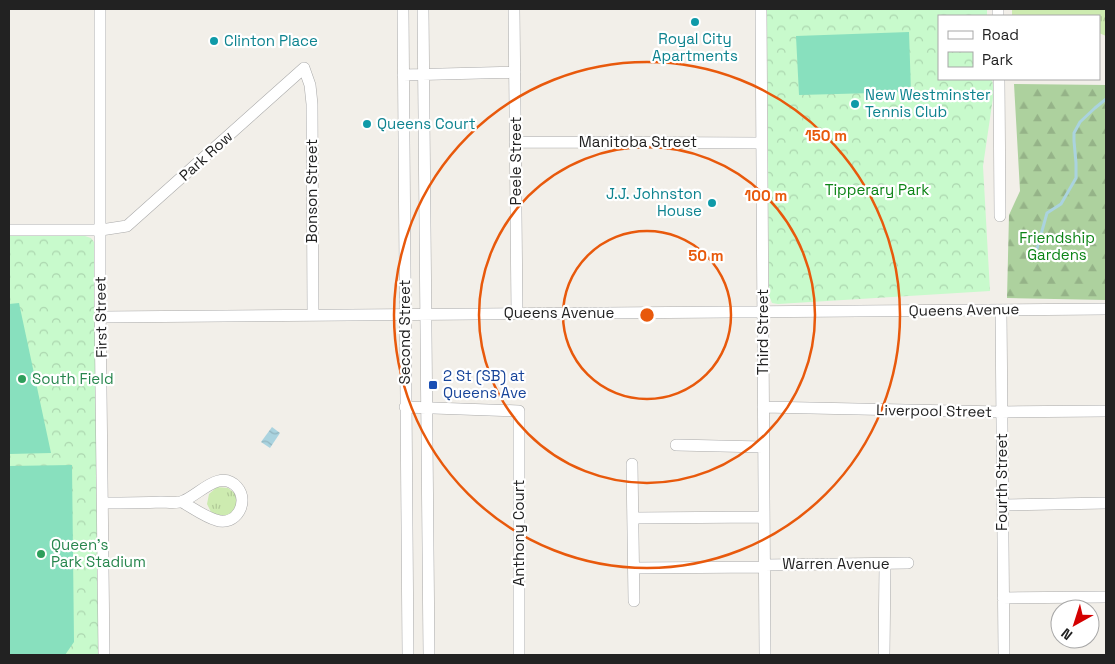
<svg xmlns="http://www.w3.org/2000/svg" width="1115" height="664" font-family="'Space Grotesk',sans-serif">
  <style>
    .grass { fill: url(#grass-tufts) }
    .forest { fill: url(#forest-firs) }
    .park { fill: url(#park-crowns) }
    .garden { fill: #cdebb0 }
    .pitch { fill: #88e0be }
    .water { fill: url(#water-waves) }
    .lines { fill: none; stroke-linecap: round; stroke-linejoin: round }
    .stream { stroke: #aad3df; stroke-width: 3 }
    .minor-casing { stroke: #a9a9a9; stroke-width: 12 }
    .minor { stroke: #fff; stroke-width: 11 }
    .ring { fill: none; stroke: #e8590c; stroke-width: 2.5 }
    .culture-dot { fill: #0f9aa8; stroke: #fff; stroke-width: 2 }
    .leisure-dot { fill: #2e9e5b; stroke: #fff; stroke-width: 2 }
    .transit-dot { fill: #1a4fb4; stroke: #fff; stroke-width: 2 }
    .labels { text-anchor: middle; stroke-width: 4.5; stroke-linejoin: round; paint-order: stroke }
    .culture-label { font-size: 15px; fill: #0d838f; stroke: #fff; text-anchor: start }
    .street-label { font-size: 15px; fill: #222; stroke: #fff }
    .park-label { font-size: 15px; fill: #0c8416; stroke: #fff }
    .transit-label { font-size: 15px; fill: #164399; stroke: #fff; text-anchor: start }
    .leisure-label { font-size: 15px; fill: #27864d; stroke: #fff; text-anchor: start }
    .centre { fill: #e8590c; stroke: #fff; stroke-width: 2.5 }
    .ring-label { font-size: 15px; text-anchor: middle; font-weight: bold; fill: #e8590c; stroke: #fff; stroke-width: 4.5; stroke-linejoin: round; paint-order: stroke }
  </style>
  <defs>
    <pattern id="grass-tufts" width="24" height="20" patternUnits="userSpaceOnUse" patternTransform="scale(1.25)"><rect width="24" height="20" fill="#cdebb0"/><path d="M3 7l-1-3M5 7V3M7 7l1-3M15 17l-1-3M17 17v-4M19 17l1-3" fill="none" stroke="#b0c997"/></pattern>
    <pattern id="forest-firs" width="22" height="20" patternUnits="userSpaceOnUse" patternTransform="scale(1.25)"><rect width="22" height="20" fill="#add19e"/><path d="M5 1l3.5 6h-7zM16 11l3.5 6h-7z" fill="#95b388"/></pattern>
    <pattern id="park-crowns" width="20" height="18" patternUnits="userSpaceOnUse" patternTransform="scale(1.25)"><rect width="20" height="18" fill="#c8facc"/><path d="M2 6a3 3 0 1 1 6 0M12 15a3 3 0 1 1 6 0" fill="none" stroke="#acd6af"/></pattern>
    <pattern id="water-waves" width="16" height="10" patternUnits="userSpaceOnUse" patternTransform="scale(1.25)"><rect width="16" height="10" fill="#aad3df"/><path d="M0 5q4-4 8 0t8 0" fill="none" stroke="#92b5bf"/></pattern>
  </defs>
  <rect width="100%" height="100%" fill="#f2efe9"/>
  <path class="grass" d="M1012 9H1106V36L1099 33V16H1012Z
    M217 487 228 488 236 494 237 508 226 518 212 514 207 504 209 494Z"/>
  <path class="forest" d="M1014 84 1106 85V300L1007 298 1009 215 1020 191Z"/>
  <path class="park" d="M767 9H987V16H939V79H992L994 91 983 166 990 291 778 304 772 303 769 296Z
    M9 232 85 236 91 238 94 242 99 655H9Z"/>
  <path class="garden" d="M1045 9H1083L1086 12 1082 16 1078 12 1074 16H1070L1068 13 1065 16H1061L1058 13 1055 16H1052Z"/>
  <path class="pitch" d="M909 32 911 92 799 95 796 36Z
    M19 303 51 453 9 454V304Z
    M72 465 74 642 65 655H9V466Z"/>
  <path class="water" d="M272 427 280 433 270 448 261 442Z"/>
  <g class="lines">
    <path class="stream" d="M1035 256 1047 213 1061 204 1076 178V163L1074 141V133L1080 122 1095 108 1106 99"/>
    <defs>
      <path id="minor" d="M100 9V301L104 655
        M403 9 408 655
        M423 9 429 655
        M514 9 517 313
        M761 9 765 655
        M998 9V16
        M403 75 515 72
        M999 79 1000 216
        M515 142 760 143
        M9 230H101L127 226 304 68 310 85 312 104 313 315
        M1001 310 1004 655
        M101 317 1106 309
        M405 407 519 411V655
        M763 407 1001 412 1106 411
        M676 445 763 447
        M632 464 634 601
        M103 503C122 503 141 503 161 502 167 502 177 504 183 501 199 495 220 468 237 487 250 502 236 527 216 520 205 517 193 508 182 502
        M1002 505 1106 503
        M633 518 764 517
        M764 565 908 563
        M633 568 764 567
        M1003 598 1106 597
        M884 655 885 565"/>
    </defs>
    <use href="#minor" class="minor-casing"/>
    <use href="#minor" class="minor"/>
  </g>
  <g class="ring">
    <circle cx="647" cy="315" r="84"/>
    <circle cx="647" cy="315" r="168"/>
    <circle cx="647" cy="315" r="253"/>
  </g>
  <g class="culture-dot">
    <circle cx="695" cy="22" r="5"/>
    <circle cx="214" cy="41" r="5"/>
    <circle cx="855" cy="104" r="5"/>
    <circle cx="367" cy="124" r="5"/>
    <circle cx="712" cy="203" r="5"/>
  </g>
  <g class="leisure-dot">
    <circle cx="22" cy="379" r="5"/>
    <circle cx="41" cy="554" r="5"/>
  </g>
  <rect class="transit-dot" x="428" y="380" width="10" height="10" rx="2.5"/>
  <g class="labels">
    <g class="culture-label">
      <text x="695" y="44" text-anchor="middle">Royal City<tspan x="695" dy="17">Apartments</tspan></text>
      <text x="224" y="46">Clinton Place</text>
      <text x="865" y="100">New Westminster<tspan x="865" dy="17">Tennis Club</tspan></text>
      <text x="377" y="129">Queens Court</text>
      <text x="702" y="199" text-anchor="end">J.J. Johnston<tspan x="702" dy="17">House</tspan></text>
    </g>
    <g class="street-label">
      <text x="638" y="147">Manitoba Street</text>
      <text transform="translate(206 156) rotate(-42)" y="5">Park Row</text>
      <text transform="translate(516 161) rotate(-90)" y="5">Peele Street</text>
      <text transform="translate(312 191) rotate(-90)" y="5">Bonson Street</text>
      <text transform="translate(964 310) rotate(-1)" y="5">Queens Avenue</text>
      <text x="559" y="318">Queens Avenue</text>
      <text transform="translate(101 317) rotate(-91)" y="5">First Street</text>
      <text transform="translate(405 332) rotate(-90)" y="5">Second Street</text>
      <text transform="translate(763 332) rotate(-90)" y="5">Third Street</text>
      <text transform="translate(934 411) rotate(1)" y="5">Liverpool Street</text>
      <text transform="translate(1002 482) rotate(-90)" y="5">Fourth Street</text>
      <text transform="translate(519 533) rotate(-90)" y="5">Anthony Court</text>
      <text x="836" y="569">Warren Avenue</text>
    </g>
    <g class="park-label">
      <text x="877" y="195">Tipperary Park</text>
      <text x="1057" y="243">Friendship<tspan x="1057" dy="17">Gardens</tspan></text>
    </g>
    <g class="transit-label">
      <text x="443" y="381">2 St (SB) at<tspan x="443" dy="17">Queens Ave</tspan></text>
    </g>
    <g class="leisure-label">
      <text x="32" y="384">South Field</text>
      <text x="51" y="550">Queen's<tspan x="51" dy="17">Park Stadium</tspan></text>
    </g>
  </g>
  <circle cx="647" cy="315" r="8" class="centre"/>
  <g class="ring-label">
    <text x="826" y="141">150 m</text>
    <text x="766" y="201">100 m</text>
    <text x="706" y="261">50 m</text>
  </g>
  <rect width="1115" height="664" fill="none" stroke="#222222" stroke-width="20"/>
  <rect x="938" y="15" width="162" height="65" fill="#ffffff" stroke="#a7a7a7"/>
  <rect x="948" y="31" width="25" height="8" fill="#ffffff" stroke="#a7a7a7"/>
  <text x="982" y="40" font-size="15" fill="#222222">Road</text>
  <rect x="948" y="52" width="25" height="15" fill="url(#park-crowns)" stroke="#a7a7a7"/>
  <text x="982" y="65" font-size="15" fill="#222222">Park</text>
  <g transform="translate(1075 624) rotate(219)"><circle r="24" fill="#ffffff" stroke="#a7a7a7"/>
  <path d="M0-4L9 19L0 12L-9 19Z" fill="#d40000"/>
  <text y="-8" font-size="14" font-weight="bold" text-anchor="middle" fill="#222222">N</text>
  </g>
</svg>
